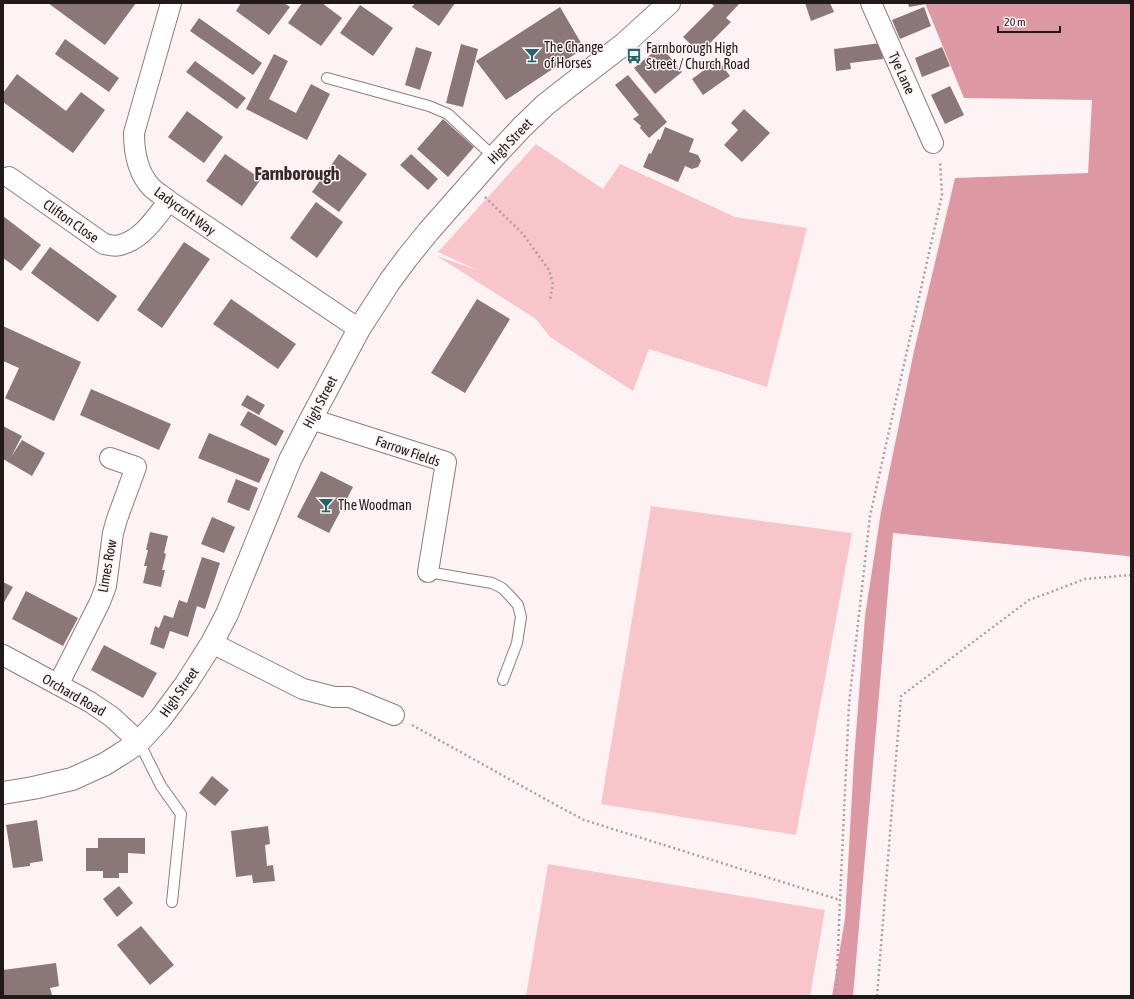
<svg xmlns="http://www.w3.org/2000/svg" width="1134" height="999" font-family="'Asap Condensed',sans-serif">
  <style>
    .green { fill: #f8c5cb }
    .forest { fill: #dc99a3 }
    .building { fill: #8b7678 }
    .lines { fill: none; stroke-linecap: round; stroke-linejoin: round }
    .service-casing { stroke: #907b7e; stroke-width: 12 }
    .minor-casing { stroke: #907b7e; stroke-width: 22 }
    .secondary-casing { stroke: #907b7e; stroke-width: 24 }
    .path { stroke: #aaa0a1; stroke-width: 2.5; stroke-dasharray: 2 3; stroke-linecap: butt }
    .service { stroke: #fff; stroke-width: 10 }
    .minor { stroke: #fff; stroke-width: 20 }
    .secondary { stroke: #fff; stroke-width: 22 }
    .labels { text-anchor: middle; stroke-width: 3; stroke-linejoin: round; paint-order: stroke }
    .poi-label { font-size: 14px; fill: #21191a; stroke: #fdf3f4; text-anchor: start }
    .street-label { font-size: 14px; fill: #21191a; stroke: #fdf3f4 }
    .district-label { font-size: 18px; font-weight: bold; fill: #39282b; stroke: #fdf3f4 }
  </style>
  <rect width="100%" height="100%" fill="#fdf3f4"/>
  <path class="green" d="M536 144 603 189 620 164 735 217 807 228 767 387 649 349 633 391 550 337 536 319 437 256 477 270 438 252Z
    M651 506 852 533 796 835 601 804Z
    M548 864 825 910 810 996H526Z"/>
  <path class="forest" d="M925 3H1131V557L1127 556 893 533 853 996H832L845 919 854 759 865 616 881 512 914 351 955 178 1088 173 1092 100 964 98Z"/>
  <path class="building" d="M48 3H136L105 45Z
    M241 3H284L290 7 269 35 236 11Z
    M302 3H322L342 18 321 46 288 23Z
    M415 3H455L439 26 412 7Z
    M711 3H740L726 18 731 22 700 53 683 37 714 6Z
    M805 3H830L834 12 811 21Z
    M908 3H926V4L909 7Z
    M360 5 393 28 373 56 340 33Z
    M560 7 584 48 506 100 476 61Z
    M924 7 931 26 900 39 892 20Z
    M199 18 262 63 253 75 190 31Z
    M65 39 119 78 109 92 55 54Z
    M881 43 883 59 850 63 851 69 836 71 834 49Z
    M461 44 478 49 463 107 446 103Z
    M661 46 682 72 655 94 634 68Z
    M416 47 432 52 420 90 405 85Z
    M942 47 950 66 922 77 915 58Z
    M274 54 288 61 269 99 296 113 311 84 330 94 307 140 246 109Z
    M718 60 730 76 703 95 692 79Z
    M195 61 246 98 237 109 186 72Z
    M17 74 66 111 81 92 105 110 73 153 3 102V93Z
    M628 75 667 122 649 138 640 128 641 126 633 119 639 115 615 85Z
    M950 86 964 115 945 124 931 95Z
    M744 109 770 133 742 162 724 145 738 130 731 123Z
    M187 111 223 137 204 163 168 137Z
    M443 119 474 147 448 177 417 149Z
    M665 127 694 139 689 152 698 155 701 161 698 167 692 169 685 166 678 182 643 167 649 153 651 154 658 139 660 140Z
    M225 154 261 179 242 206 206 181Z
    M339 154 367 174 339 212 312 192Z
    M411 154 438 179 428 190 400 165Z
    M316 202 343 222 317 258 290 238Z
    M3 216 41 245 21 271 3 258Z
    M184 242 210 259 162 328 137 310Z
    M50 247 117 296 98 322 31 273Z
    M231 299 296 344 278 369 213 324Z
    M477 299 510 319 465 393 431 373Z
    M3 326 81 362 54 421 5 398 19 368 3 361Z
    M91 389 171 424 159 450 80 415Z
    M247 395 265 405 259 415 241 405Z
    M248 411 284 431 276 446 240 425Z
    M3 426 22 436 11 457 22 440 45 453 32 476 3 459Z
    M209 433 270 459 259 483 198 458Z
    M321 471 353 487 329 533 297 517Z
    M236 479 258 488 249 511 227 502Z
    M212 517 235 527 224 553 201 544Z
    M150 532 168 536 164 553 166 554 162 570H165L161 587 143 583 147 566H144L148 550H146Z
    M202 557 220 563 205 609 197 606 188 637 170 631 164 649 150 644 155 626 159 628 164 615 173 618 179 600 187 603Z
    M3 582 13 587 3 604Z
    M26 591 78 618 63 646 12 619Z
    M104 645 157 673 143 698 91 670Z
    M212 776 229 790 215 806 199 793Z
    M37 820 43 861 30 863V866L13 868 6 825Z
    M268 826 270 844 265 845 267 866 273 865 275 881 253 883 252 875 236 877 231 831Z
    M98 838H145V854L128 853V873H119V878H103V871H86V848H98Z
    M119 886 133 903 117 917 103 899Z
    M141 926 174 965 150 985 117 945Z
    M56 963 59 986 50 988 52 995 3 996V970Z"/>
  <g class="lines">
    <defs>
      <path id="service" d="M327 78 429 106 448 114 494 157
        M428 572 492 583 502 588 510 596 518 605 521 617 517 643 503 680
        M139 742 161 786 181 814 172 902"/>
      <path id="minor" d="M171 3 134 133C134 151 138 173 151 187 156 192 163 196 169 201L359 329
        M871 3 933 143
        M9 177 104 244C109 245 115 247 120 245 142 240 155 218 169 201
        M311 419 446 462 428 572
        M212 643 303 689 334 697H350L394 715
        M3 655 90 702 112 717 139 742
        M58 685 100 602 106 586 113 533 117 519 136 467 110 458"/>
      <path id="secondary" d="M3 793 33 788 72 779 105 764 121 754 139 742 160 719 186 684 212 643 227 614 290 460 311 419 359 329 390 281 407 258 428 232 494 157 522 127 545 105 564 90 624 44 669 3"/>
    </defs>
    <use href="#service" class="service-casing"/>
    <use href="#minor" class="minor-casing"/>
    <use href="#secondary" class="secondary-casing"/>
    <path class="path" d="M485 197 523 234 549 270 553 284 550 300
      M412 725 556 805 584 820 840 900
      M836 996 840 900 849 704 870 516 942 195 940 161
      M877 996 901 696 1029 600 1085 579 1131 575"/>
    <use href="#service" class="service"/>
    <use href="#minor" class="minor"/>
    <use href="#secondary" class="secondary"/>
  </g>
  <defs>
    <symbol id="bar-bare" viewBox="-9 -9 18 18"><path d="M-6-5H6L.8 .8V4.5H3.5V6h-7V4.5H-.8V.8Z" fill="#1b686c" stroke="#fdf3f4" stroke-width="2.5" paint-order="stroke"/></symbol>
    <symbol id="bus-bare" viewBox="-9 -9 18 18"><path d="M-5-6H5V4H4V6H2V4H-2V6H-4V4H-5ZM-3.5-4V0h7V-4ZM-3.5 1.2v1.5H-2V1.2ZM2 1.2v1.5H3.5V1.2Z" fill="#1b686c" stroke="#fdf3f4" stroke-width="2.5" paint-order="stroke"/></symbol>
  </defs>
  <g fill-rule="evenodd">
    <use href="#bar-bare" x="521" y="44" width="22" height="22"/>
    <use href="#bus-bare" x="623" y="45" width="22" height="22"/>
    <use href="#bar-bare" x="315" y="494" width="22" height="22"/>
  </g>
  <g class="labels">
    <g class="poi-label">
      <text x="544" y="52">The Change<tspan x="544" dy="16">of Horses</tspan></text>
      <text x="646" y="53">Farnborough High<tspan x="646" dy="16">Street / Church Road</tspan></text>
      <text x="338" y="510">The Woodman</text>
    </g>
    <g class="street-label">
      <text transform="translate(902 73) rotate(66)" y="5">Tye Lane</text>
      <text transform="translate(510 141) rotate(-46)" y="5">High Street</text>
      <text transform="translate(185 211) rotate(36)" y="5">Ladycroft Way</text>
      <text transform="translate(71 221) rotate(35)" y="5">Clifton Close</text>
      <text transform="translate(320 402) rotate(-62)" y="5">High Street</text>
      <text transform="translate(408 451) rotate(19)" y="5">Farrow Fields</text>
      <text transform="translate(107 566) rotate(-80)" y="5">Limes Row</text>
      <text transform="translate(179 692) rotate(-55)" y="5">High Street</text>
      <text transform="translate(74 695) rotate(30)" y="5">Orchard Road</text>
    </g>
    <g class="district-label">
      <text x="297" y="180">Farnborough</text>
    </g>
  </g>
  <rect width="1134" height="999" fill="none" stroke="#21191a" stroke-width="8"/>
  <path d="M998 26v6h62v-6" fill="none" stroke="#21191a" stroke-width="2"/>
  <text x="1004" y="26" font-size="12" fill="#21191a" stroke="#fdf3f4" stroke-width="3" paint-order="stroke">20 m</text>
</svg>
